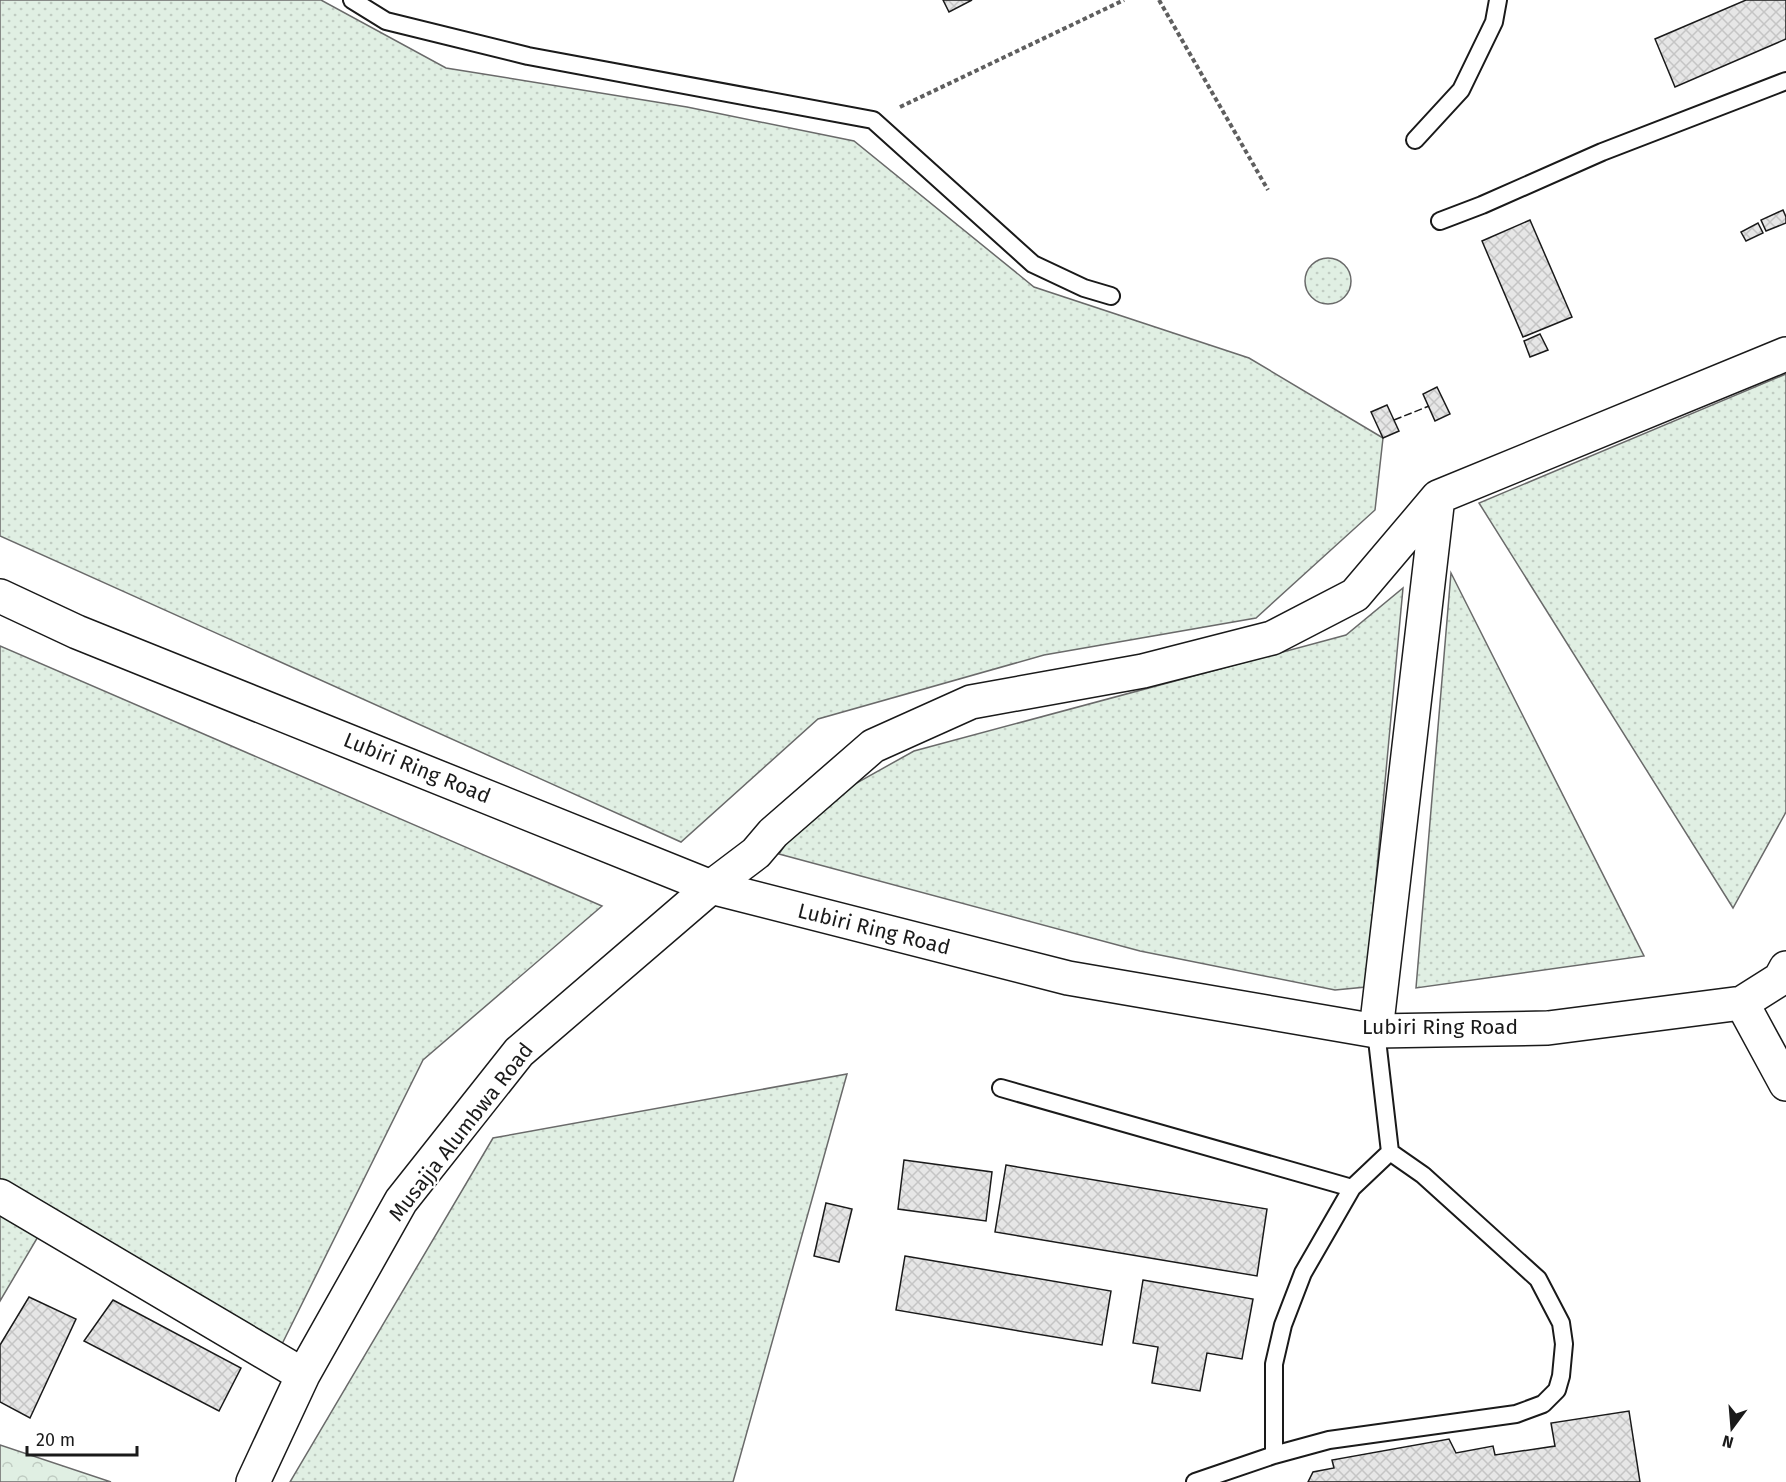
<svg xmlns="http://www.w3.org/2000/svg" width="1786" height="1482" font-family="'Fira Sans',sans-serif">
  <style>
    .grass { fill: url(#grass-dots); stroke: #6a6a6a; stroke-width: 1.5 }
    .forest { fill: url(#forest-crowns); stroke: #6a6a6a; stroke-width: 1.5 }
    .building { fill: url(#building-cross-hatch); stroke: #1a1a1a; stroke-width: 1.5 }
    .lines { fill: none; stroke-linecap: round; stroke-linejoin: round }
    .service-casing { stroke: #1a1a1a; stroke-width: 20 }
    .minor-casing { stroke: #1a1a1a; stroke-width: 36 }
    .secondary-casing { stroke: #1a1a1a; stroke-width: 36 }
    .path { stroke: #5f5f5f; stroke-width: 4; stroke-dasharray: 4.5 3; stroke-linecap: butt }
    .service { stroke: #fff; stroke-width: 16 }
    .minor { stroke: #fff; stroke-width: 33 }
    .secondary { stroke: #fff; stroke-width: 33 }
    .fence { stroke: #1a1a1a; stroke-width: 1.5; stroke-dasharray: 8 3; stroke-linecap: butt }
    .labels { text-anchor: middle; stroke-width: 4.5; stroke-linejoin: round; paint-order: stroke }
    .street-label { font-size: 21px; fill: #1a1a1a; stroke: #fff }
  </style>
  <defs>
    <pattern id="grass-dots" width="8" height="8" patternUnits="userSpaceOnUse" patternTransform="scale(1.5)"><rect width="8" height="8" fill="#e0efe3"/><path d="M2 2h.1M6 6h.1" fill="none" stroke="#c0ccc2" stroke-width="1.8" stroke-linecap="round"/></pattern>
    <pattern id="forest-crowns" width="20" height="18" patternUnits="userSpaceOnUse" patternTransform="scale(1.5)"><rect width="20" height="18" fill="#e0efe3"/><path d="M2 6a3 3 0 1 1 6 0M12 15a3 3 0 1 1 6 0" fill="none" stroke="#c0ccc2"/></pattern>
    <pattern id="building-cross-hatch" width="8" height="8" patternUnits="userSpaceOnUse" patternTransform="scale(1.5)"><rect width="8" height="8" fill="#e6e6e6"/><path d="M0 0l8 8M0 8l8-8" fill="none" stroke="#c5c5c5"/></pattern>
  </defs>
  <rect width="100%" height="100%" fill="#fff"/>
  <path class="grass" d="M0 0H321L446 68 687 107 854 141 1034 287 1249 358 1383 438 1375 510 1256 618 1044 655 818 719 681 842 0 536Z
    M1305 281a23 23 0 1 1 46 0a23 23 0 1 1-46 0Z
    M1786 374V812L1733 908 1479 503Z
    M1451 573 1644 956 1416 988Z
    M1403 588 1366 987 1335 990 1140 951 779 854 790 837 844 790 914 751 1346 635Z
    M0 646 602 906 423 1060 280 1348 0 1192Z
    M847 1074 733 1482H290L493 1138Z
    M0 1213 39 1235 0 1301Z"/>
  <path class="forest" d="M0 1445 111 1482H0Z"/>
  <path class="building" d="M943 0H972L949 12Z
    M1746 0H1786V39L1675 87 1655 39Z
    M1783 210 1786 217V223L1766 231 1761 220Z
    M1530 220 1572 317 1523 337 1482 241Z
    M1758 223 1763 233 1746 241 1741 232Z
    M1540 334 1548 350 1530 357 1524 341Z
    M1437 387 1450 414 1435 421 1423 394Z
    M1387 405 1399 431 1383 438 1371 412Z
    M904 1160 992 1172 986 1221 898 1209Z
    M1006 1165 1267 1209 1257 1276 995 1232Z
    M826 1203 852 1209 839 1262 814 1256Z
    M905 1256 1111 1291 1102 1345 896 1310Z
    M1143 1280 1253 1299 1242 1359 1207 1353 1200 1391 1152 1383 1158 1347 1133 1343Z
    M29 1297 76 1319 30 1418 0 1402V1345Z
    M113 1300 241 1368 219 1411 84 1341Z
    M1629 1411 1640 1482H1308L1313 1472 1334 1468 1332 1460 1449 1439 1456 1453 1493 1446 1495 1455 1555 1446 1551 1423Z"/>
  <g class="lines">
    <defs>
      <path id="service" d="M352 0 386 21 528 56 873 120 1033 264 1084 288 1111 296
        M1415 140 1461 90 1494 22 1498 0
        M1440 221 1482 205 1602 152 1786 81
        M1376 1031 1390 1152 1423 1175 1538 1279 1561 1323 1564 1344 1561 1376 1557 1390 1543 1404 1516 1414 1329 1440 1274 1455V1364L1283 1325 1303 1273 1352 1188 1390 1152
        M1001 1088 1352 1188
        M1195 1482 1274 1455"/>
      <path id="minor" d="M1376 1031 1438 497
        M0 1196 303 1375
        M253 1482 303 1375 401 1201 519 1052 711 887 756 853 773 833 873 746 971 702 1143 671 1272 638 1355 595 1438 497 1786 354"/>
      <path id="secondary" d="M0 596 77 632 711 887 1068 978 1376 1031 1548 1028 1742 1003 1780 979 1786 968
        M1742 1003 1786 1084"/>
    </defs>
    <use href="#service" class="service-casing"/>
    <use href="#minor" class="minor-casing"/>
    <use href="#secondary" class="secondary-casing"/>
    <path class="path" d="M1159 0 1268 190
      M900 107 1124 0"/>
    <use href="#service" class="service"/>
    <use href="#minor" class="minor"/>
    <use href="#secondary" class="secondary"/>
    <path class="fence" d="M1394 420 1429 406"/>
  </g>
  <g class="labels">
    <g class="street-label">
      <text transform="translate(417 768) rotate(22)" y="7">Lubiri Ring Road</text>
      <text transform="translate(874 929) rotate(14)" y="7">Lubiri Ring Road</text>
      <text x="1440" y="1034">Lubiri Ring Road</text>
      <text transform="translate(461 1132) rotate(-52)" y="7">Musajja Alumbwa Road</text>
    </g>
  </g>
  <g transform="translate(1732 1428) rotate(196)" stroke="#ffffff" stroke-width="4.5" paint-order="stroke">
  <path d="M0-4.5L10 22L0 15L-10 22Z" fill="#1a1a1a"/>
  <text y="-9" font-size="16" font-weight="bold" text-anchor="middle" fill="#1a1a1a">N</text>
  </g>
  <path d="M27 1446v9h110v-9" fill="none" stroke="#1a1a1a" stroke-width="3"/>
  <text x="36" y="1446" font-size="18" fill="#1a1a1a" stroke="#ffffff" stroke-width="4.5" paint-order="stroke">20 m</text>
</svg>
